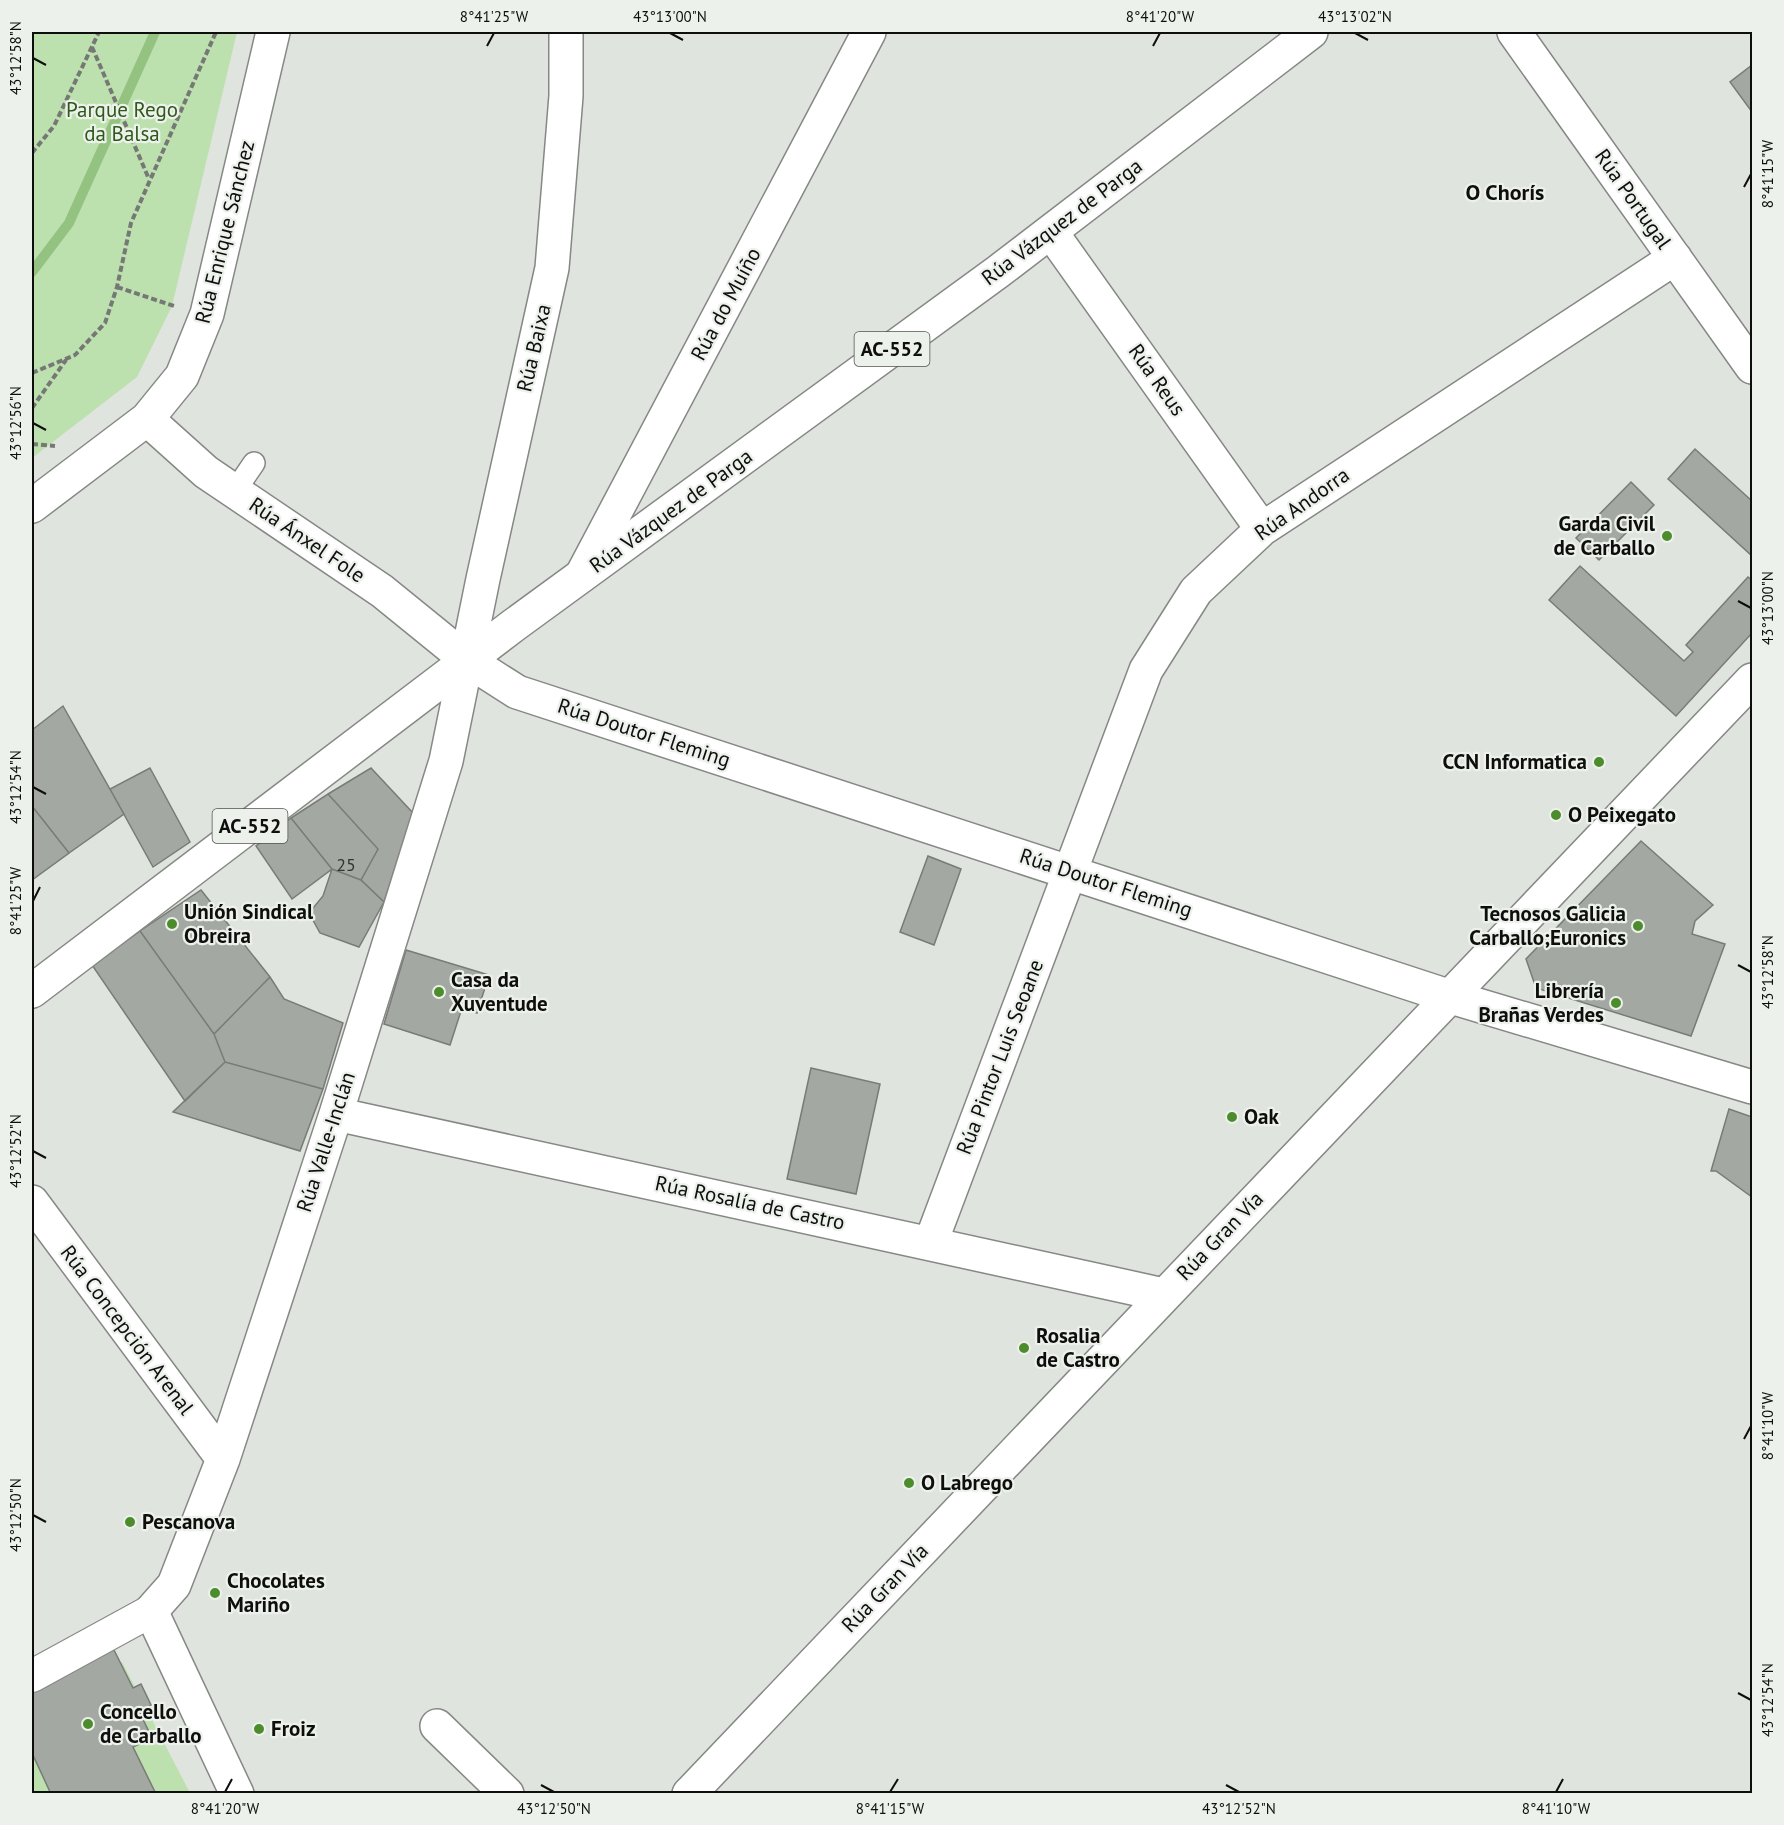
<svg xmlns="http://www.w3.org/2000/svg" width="1784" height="1825" font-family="'PT Sans',sans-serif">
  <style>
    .green { fill: #bce0ae }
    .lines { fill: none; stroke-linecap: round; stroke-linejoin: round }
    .stream { stroke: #94c281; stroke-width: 10 }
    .building { fill: #a4a8a3; stroke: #787b76; stroke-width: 1.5 }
    .service-casing { stroke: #858884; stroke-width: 24 }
    .pedestrian-casing { stroke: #858884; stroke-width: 34 }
    .minor-casing { stroke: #858884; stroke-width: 36 }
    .primary-casing { stroke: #858884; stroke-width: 36 }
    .path { stroke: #767875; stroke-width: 4; stroke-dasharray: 6 3; stroke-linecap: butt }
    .service { stroke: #fff; stroke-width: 21 }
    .pedestrian { stroke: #fff; stroke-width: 32 }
    .minor { stroke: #fff; stroke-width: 33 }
    .primary { stroke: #fff; stroke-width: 33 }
    .ticks { fill: none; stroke: #0e0f0d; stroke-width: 2 }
    .poi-dot { fill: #4d8c2d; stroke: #edf1ec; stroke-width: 2 }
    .labels { text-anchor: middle; stroke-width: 4.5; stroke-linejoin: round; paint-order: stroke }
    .number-label { font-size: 18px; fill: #343532 }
    .shield { fill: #edf1ec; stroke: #515350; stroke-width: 1.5 }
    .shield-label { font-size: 20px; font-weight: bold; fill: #0e0f0d }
    .park-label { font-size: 21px; fill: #2e5919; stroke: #edf1ec }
    .street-label { font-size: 21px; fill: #0e0f0d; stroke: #edf1ec }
    .poi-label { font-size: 21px; font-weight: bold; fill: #0e0f0d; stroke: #edf1ec; text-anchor: start }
    .neighbourhood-label { font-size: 22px; font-weight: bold; fill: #0e0f0d; stroke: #edf1ec }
    .neatline { fill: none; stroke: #0e0f0d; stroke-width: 2 }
    .ticks-label { font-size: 15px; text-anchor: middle; fill: #0e0f0d }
  </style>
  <rect width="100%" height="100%" fill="#e0e4df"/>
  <path class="green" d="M32 32H237L172 306 137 377 32 458Z
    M122 1662 190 1793 32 1794V1711Z"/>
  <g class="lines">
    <path class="stream" d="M32 272 69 223 155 32"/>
  </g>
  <path class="building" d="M1752 65V112L1730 82Z
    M1695 449 1752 501V556L1668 479Z
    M1631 482 1654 505 1599 560 1576 538Z
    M1580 566 1684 661 1693 652 1686 645 1748 577 1752 580V633L1676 716 1549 600Z
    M63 706 124 814 69 853 32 806V730Z
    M150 768 190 842 153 867 110 789Z
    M371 768 413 813 384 902 361 880 378 849 328 794Z
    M328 794 378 849 361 880 332 869 291 818Z
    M32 806 69 853 32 880Z
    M291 818 332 869 292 899 256 846Z
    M1641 841 1713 905 1695 921 1692 934 1725 944 1691 1036 1536 988 1526 959Z
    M928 856 961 869 934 945 900 932Z
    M332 869 361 880 384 902 359 947 320 933 309 913 323 896Z
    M201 890 270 977 214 1034 140 931Z
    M140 931 214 1034 225 1062 185 1101 92 965Z
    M406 950 489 975 477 1013 462 1008 450 1045 384 1024Z
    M270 977 284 999 343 1023 323 1089 225 1062 214 1034Z
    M225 1062 323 1089 300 1151 173 1112Z
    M811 1068 880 1084 856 1194 787 1179Z
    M1729 1109 1752 1117V1197L1716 1171H1711Z
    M110 1642 133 1688 141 1684 151 1705 139 1711 152 1738 133 1747 156 1794H51L32 1753V1689Z"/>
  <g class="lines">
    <defs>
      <path id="service" d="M235 491 254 463"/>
      <path id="pedestrian" d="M32 1676 151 1611"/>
      <path id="minor" d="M1514 32 1752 367
        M1051 232 1262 529
        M147 419 206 472 382 591 467 660 517 692 1451 997 1752 1087
        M32 506 147 419 182 376 207 314 273 32
        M582 575 869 32
        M336 1114 1164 1295
        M32 1202 223 1459
        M931 1242 1146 670 1196 591 1262 529 1675 258
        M437 1726 507 1794
        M237 1794 151 1611 174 1585 223 1459 336 1114 446 761 483 579 552 268 566 96V32
        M689 1794 1752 680"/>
      <path id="primary" d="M32 991 514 625 999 271 1311 32"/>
    </defs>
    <use href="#service" class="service-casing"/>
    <use href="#pedestrian" class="pedestrian-casing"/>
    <use href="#minor" class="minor-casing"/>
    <use href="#primary" class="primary-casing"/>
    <path class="path" d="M92 47 149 179
      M32 153 54 126 99 32
      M117 287 174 306
      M32 373 75 355 105 323 117 287 131 223 216 32
      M32 408 66 360
      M32 444 55 446"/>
    <use href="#service" class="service"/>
    <use href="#pedestrian" class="pedestrian"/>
    <use href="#minor" class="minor"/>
    <use href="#primary" class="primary"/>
  </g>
  <path class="ticks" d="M670 33 683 40M1355 33 1368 40M487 46 494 33M1153 46 1160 33M33 58 46 65M1744 187 1751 174M33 423 46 430M1738 601 1751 608M33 787 46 794M33 901 40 887M1738 965 1751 972M33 1151 46 1158M1744 1439 1751 1426M33 1515 46 1522M1738 1693 1751 1700M541 1785 554 1792M1226 1785 1239 1792M225 1792 232 1779M890 1792 898 1779M1556 1792 1563 1779"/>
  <g class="poi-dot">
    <circle cx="1667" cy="536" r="6"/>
    <circle cx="1599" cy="762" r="6"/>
    <circle cx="1556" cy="815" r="6"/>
    <circle cx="172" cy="924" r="6"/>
    <circle cx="1638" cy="926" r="6"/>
    <circle cx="439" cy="992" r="6"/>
    <circle cx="1616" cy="1003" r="6"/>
    <circle cx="1232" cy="1117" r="6"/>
    <circle cx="1024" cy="1348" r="6"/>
    <circle cx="909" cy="1483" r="6"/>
    <circle cx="130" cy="1522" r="6"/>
    <circle cx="215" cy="1593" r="6"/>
    <circle cx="88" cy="1724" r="6"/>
    <circle cx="259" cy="1729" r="6"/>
  </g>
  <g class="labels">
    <g class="number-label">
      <text x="346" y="871">25</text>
    </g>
    <g class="shield">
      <rect x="854.5" y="332" width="75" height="34" rx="4.5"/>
      <rect x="212.5" y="809" width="75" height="34" rx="4.5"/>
    </g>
    <g class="shield-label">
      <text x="892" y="356">AC-552</text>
      <text x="250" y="833">AC-552</text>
    </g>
    <g class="park-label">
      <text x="122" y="117">Parque Rego<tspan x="122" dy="24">da Balsa</tspan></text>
    </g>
    <g class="street-label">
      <text transform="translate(1633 199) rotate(55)" y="7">Rúa Portugal</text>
      <text transform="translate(1062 222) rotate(-37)" y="7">Rúa Vázquez de Parga</text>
      <text transform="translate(225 232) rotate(-76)" y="7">Rúa Enrique Sánchez</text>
      <text transform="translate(726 304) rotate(-62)" y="7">Rúa do Muíño</text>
      <text transform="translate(534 348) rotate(-77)" y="7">Rúa Baixa</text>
      <text transform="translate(1157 380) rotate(55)" y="7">Rúa Reus</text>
      <text transform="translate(1302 504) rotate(-35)" y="7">Rúa Andorra</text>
      <text transform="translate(671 511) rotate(-36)" y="7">Rúa Vázquez de Parga</text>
      <text transform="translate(307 540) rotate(34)" y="7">Rúa Ánxel Fole</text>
      <text transform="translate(644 733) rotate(18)" y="7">Rúa Doutor Fleming</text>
      <text transform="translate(1106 883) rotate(18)" y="7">Rúa Doutor Fleming</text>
      <text transform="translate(1000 1057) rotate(-69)" y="7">Rúa Pintor Luis Seoane</text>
      <text transform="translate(326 1142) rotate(-72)" y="7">Rúa Valle-Inclán</text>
      <text transform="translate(750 1203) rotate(12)" y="7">Rúa Rosalía de Castro</text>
      <text transform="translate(1220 1236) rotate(-46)" y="7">Rúa Gran Vía</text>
      <text transform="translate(127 1330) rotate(53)" y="7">Rúa Concepción Arenal</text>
      <text transform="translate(885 1588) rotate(-46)" y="7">Rúa Gran Vía</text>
    </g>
    <g class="poi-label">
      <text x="1655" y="531" text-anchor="end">Garda Civil<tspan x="1655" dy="24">de Carballo</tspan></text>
      <text x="1587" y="769" text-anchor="end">CCN Informatica</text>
      <text x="1568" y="822">O Peixegato</text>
      <text x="184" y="919">Unión Sindical<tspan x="184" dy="24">Obreira</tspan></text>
      <text x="1626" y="921" text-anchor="end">Tecnosos Galicia<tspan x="1626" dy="24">Carballo;Euronics</tspan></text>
      <text x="451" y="987">Casa da<tspan x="451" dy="24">Xuventude</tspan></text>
      <text x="1604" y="998" text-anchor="end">Librería<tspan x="1604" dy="24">Brañas Verdes</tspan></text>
      <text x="1244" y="1124">Oak</text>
      <text x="1036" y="1343">Rosalia<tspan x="1036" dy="24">de Castro</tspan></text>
      <text x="921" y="1490">O Labrego</text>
      <text x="142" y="1529">Pescanova</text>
      <text x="227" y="1588">Chocolates<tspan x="227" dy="24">Mariño</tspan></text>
      <text x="100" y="1719">Concello<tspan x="100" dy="24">de Carballo</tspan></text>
      <text x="271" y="1736">Froiz</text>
    </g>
    <g class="neighbourhood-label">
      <text x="1505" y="200">O Chorís</text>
    </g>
  </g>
  <rect width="1784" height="1825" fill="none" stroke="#edf1ec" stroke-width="66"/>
  <rect x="33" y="33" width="1718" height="1759" class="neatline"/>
  <g class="ticks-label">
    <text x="494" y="22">8°41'25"W</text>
    <text x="670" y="22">43°13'00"N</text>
    <text x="1160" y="22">8°41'20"W</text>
    <text x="1355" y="22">43°13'02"N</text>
    <text transform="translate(16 58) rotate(-90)" y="5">43°12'58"N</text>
    <text transform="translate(1768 174) rotate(-90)" y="5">8°41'15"W</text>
    <text transform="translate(16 423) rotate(-90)" y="5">43°12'56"N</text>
    <text transform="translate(1768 608) rotate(-90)" y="5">43°13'00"N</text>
    <text transform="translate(16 787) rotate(-90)" y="5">43°12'54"N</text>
    <text transform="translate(16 901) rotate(-90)" y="5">8°41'25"W</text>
    <text transform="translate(1768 972) rotate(-90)" y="5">43°12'58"N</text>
    <text transform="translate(16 1151) rotate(-90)" y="5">43°12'52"N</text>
    <text transform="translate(1768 1426) rotate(-90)" y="5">8°41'10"W</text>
    <text transform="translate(16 1515) rotate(-90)" y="5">43°12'50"N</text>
    <text transform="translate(1768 1700) rotate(-90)" y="5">43°12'54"N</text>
    <text x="225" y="1814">8°41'20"W</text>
    <text x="554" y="1814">43°12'50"N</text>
    <text x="890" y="1814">8°41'15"W</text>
    <text x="1239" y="1814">43°12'52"N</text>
    <text x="1556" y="1814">8°41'10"W</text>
  </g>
</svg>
